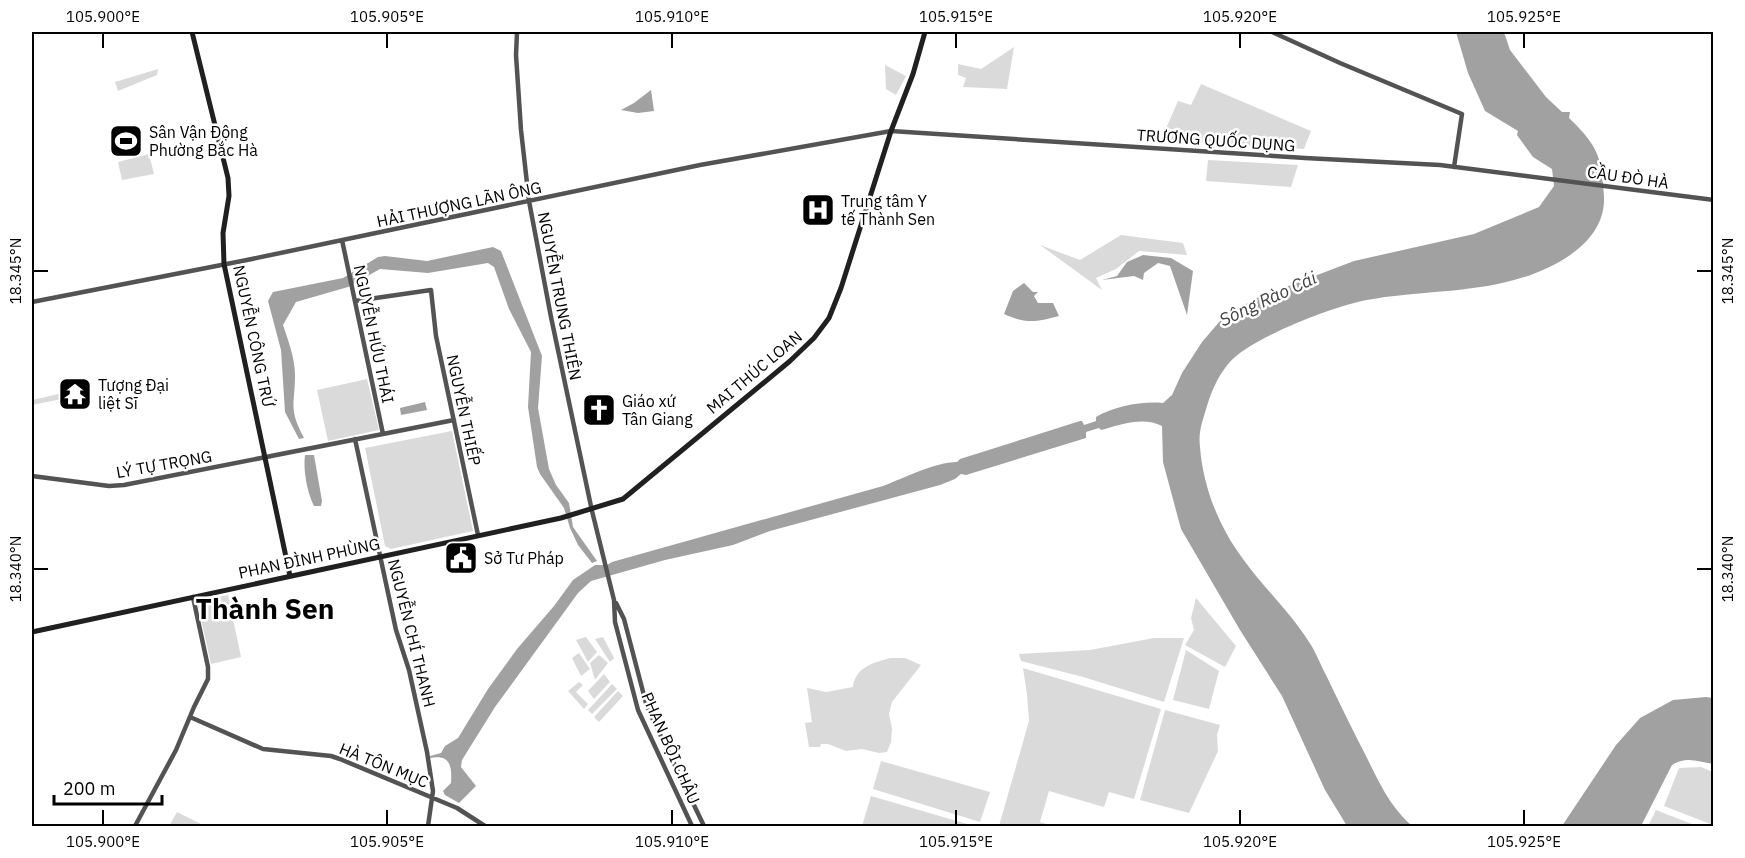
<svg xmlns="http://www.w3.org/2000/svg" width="1745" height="858" font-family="'IBM Plex Sans',sans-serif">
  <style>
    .green { fill: #dadada }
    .water { fill: #a1a1a1 }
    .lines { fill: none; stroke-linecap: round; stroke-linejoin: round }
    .tertiary { stroke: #535353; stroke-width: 4.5 }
    .secondary { stroke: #202020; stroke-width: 5 }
    .ticks { fill: none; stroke: #000; stroke-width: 2 }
    .labels { text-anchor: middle; stroke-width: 5; stroke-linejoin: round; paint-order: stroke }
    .poi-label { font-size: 16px; fill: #000; stroke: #fff; text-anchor: start }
    .street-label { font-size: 16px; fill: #000; stroke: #fff }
    .water-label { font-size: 18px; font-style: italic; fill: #424242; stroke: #fff }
    .town-label { font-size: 28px; font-weight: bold; fill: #000; stroke: #fff }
    .neatline { fill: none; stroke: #000; stroke-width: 2 }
    .ticks-label { font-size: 15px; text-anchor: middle; fill: #000 }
  </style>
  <rect width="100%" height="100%" fill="#fff"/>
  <path class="green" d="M1014 47 1007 89 963 87 966 78 958 75V64L981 69Z
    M885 65 906 76 896 95 886 89Z
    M158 69 157 75 118 91 115 82Z
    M1201 84 1311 131 1304 149 1161 140 1178 101 1191 105Z
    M149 154 154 174 122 180 118 162Z
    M1208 160 1298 165 1291 187 1206 181Z
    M1121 235 1183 243 1187 255 1139 251 1116 269 1096 278 1102 290 1040 245 1080 260Z
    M367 379 379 430 328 441 317 390Z
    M81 389 82 395 32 405V400Z
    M452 431 473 531 391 549 385 546 365 448Z
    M228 595 241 657 211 664 197 601Z
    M1196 598 1236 646 1225 667 1185 645 1194 630 1191 618Z
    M586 637 597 652 588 662 576 640Z
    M603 637 614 658 610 662 595 639Z
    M1154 638H1184L1164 702 1083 677 1021 661 1019 654 1090 650Z
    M1186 650 1219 671 1209 709 1173 700Z
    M579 653 590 669 581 676 572 658Z
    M599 655 608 663 595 680 590 663Z
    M890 658H905L921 665 892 702 889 714 892 728 891 742 887 752 879 753 862 749 846 751 828 744H821L820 747H809L805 723 812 722 807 688 826 692 853 687C855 668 872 663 890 658Z
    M1023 668 1161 709 1134 799 1109 792 1104 807 1049 791 1040 822 1053 826H999L1029 721 1027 694Z
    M604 674 610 682 594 699 588 691Z
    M579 682 583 685 576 692 588 704 584 709 568 691Z
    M612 684 617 689 592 714 588 710Z
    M618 691 623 696 599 722 594 717Z
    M1165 710 1220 725 1217 735 1218 751 1189 813 1140 800Z
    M881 761 990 792 980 822 873 789Z
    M1701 767 1713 772V825L1664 806 1679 768Z
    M871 796 974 826H862Z
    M1656 810 1697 826H1648Z
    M177 812 205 826H169Z"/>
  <path class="water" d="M1456 32H1504L1510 50 1546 97 1562 112H1570L1569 118C1598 146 1602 157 1604 197 1606 243 1553 270 1514 280 1468 293 1415 291 1367 300 1334 306 1250 338 1229 363 1218 376 1212 390 1207 406 1203 420 1198 431 1200 447 1203 487 1219 527 1243 559 1264 588 1290 612 1309 642 1316 652 1320 664 1326 675 1339 702 1352 729 1366 756 1380 784 1389 805 1412 826H1347L1325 790 1282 696 1240 630 1181 529 1163 462 1162 426C1143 416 1120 425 1101 430L1099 428 1086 432V438L966 475 961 474 955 479 940 485 770 531 733 545 665 560 591 581 578 593 495 707 462 760 461 767 476 786 459 803 445 795 443 791 451 783C452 767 451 754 430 758V756L441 753 445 746 458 738 488 689 517 649 554 606 573 580 595 565H607L612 562 883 486C904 478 935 462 957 462L960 459 1080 421H1082L1084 425 1096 421V417C1115 406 1142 401 1163 403L1172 395 1182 373 1202 342 1220 321 1254 299 1354 261 1474 234 1539 207 1554 186 1552 169 1533 157 1517 135 1518 131 1485 111 1468 73Z
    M651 90 654 111 638 113 621 110 634 103Z
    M493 247 501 251 542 356 538 408 549 469 556 485 569 503 573 527 597 561 592 563 578 545 570 528 564 508 540 474 537 467 528 407 531 352 509 309 494 267 488 263 428 273 380 269 348 287 296 302 283 325C288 340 295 358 295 375 295 405 288 408 304 438L299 439 285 412 281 350 268 301 273 292 343 278 378 257 385 256 427 261Z
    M1143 255 1171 258 1193 271 1187 315 1170 266 1158 263 1144 273 1143 280 1134 276 1102 280 1117 276 1127 262Z
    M1024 283 1033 292H1038L1034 296 1038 303H1053L1059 316C1036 322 1026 324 1004 314L1013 291Z
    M425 402 427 410 401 415 400 408Z
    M305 455H314L322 501 321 506H314C307 492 303 470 305 455Z
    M1706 697 1713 698V764C1698 761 1685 756 1672 765L1641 826H1562L1616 745 1640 718 1673 700Z"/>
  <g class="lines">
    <path class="tertiary" d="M517 32 516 55 521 130 529 201 551 317 592 511 614 600 615 622 638 710 692 826
      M1272 32 1340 63 1462 114 1454 167
      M342 240 383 434
      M355 301 431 290 436 336 478 535
      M32 302 247 260 700 165 891 131 1305 158 1440 165 1714 200
      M355 439 396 630 409 670 427 752 433 791 428 826
      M32 476 109 486 124 485 454 420
      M616 603 624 619 647 707 704 826
      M190 717 263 749 331 756 340 759 457 808 485 826
      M135 826 176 750 194 707 208 679V667L193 597"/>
    <path class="secondary" d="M192 32 228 178 229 196 223 233 224 264 290 576
      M32 632 561 518 623 499 790 361 814 338 829 318 841 288 891 131 913 74 925 32"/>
  </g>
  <path class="ticks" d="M103 33V48M387 33V48M672 33V48M956 33V48M1240 33V48M1524 33V48M33 271H48M1697 271H1712M33 569H48M1697 569H1712M103 810V825M387 810V825M672 810V825M956 810V825M1240 810V825M1524 810V825"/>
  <defs>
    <symbol id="stadium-square" viewBox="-11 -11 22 22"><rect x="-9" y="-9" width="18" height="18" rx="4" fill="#000" stroke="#fff"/><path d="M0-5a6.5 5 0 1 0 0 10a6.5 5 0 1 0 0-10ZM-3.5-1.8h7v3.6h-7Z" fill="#fff"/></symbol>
    <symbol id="hospital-square" viewBox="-11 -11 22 22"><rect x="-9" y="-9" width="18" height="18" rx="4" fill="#000" stroke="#fff"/><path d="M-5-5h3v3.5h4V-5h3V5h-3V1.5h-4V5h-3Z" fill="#fff"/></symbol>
    <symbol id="temple-square" viewBox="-11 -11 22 22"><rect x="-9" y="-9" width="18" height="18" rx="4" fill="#000" stroke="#fff"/><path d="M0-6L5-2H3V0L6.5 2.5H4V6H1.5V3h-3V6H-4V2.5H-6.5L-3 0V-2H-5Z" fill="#fff"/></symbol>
    <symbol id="church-square" viewBox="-11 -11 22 22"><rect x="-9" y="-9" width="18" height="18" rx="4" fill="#000" stroke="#fff"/><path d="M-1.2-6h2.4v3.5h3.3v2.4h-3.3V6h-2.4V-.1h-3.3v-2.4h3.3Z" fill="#fff"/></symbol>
    <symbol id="civic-square" viewBox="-11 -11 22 22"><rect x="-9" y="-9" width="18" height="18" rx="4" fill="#000" stroke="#fff"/><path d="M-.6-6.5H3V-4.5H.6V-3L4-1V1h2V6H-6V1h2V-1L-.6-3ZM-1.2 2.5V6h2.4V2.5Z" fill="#fff"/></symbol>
  </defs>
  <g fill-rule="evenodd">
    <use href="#stadium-square" x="107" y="122" width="38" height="38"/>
    <use href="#hospital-square" x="799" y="191" width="38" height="38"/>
    <use href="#temple-square" x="56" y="375" width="38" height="38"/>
    <use href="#church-square" x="580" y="391" width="38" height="38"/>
    <use href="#civic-square" x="442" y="539" width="38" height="38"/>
  </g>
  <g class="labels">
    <g class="poi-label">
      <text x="149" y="138">Sân Vận Động<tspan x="149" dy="18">Phường Bắc Hà</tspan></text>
      <text x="841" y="207">Trung tâm Y<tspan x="841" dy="18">tế Thành Sen</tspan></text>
      <text x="98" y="391">Tượng Đại<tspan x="98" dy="18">liệt Sĩ</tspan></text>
      <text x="622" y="407">Giáo xứ<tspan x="622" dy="18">Tân Giang</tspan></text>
      <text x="484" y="564">Sở Tư Pháp</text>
    </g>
    <g class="street-label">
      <text transform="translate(1216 140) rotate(4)" y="6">TRƯƠNG QUỐC DỤNG</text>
      <text transform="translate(1628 177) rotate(8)" y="6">CẦU ĐÒ HÀ</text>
      <text transform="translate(459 204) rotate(-12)" y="6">HẢI THƯỢNG LÃN ÔNG</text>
      <text transform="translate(560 296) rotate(79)" y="6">NGUYỄN TRUNG THIÊN</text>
      <text transform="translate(374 334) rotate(78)" y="6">NGUYỄN HỨU THÁI</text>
      <text transform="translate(254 336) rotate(78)" y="6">NGUYỄN CÔNG TRỨ</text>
      <text transform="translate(754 372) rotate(-40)" y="6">MAI THÚC LOAN</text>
      <text transform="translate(464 410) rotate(78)" y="6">NGUYỄN THIẾP</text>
      <text transform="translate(164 464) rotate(-10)" y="6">LÝ TỰ TRỌNG</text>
      <text transform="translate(309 558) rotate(-12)" y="6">PHAN ĐÌNH PHÙNG</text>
      <text transform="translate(412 633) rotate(76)" y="6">NGUYỄN CHÍ THANH</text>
      <text transform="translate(671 748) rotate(66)" y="6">PHAN BỘI CHÂU</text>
      <text transform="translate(384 765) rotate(22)" y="6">HÀ TÔN MỤC</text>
    </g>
    <g class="water-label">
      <text transform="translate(1268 299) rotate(-25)" y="6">Sông Rào Cái</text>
    </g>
    <g class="town-label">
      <text x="265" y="619">Thành Sen</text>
    </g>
  </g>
  <rect width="1745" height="858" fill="none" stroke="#ffffff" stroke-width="66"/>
  <path d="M54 795v9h108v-9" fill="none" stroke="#000000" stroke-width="3"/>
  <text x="63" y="795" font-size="18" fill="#000000" stroke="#ffffff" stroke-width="4.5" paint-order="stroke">200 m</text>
  <rect x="33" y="33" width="1679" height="792" class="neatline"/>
  <g class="ticks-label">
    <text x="103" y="22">105.900°E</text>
    <text x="387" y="22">105.905°E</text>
    <text x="672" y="22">105.910°E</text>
    <text x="956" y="22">105.915°E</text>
    <text x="1240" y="22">105.920°E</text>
    <text x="1524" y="22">105.925°E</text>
    <text transform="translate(16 271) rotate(-90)" y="5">18.345°N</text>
    <text transform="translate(1728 271) rotate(-90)" y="5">18.345°N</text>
    <text transform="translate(16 569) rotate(-90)" y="5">18.340°N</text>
    <text transform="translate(1728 569) rotate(-90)" y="5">18.340°N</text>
    <text x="103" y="847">105.900°E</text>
    <text x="387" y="847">105.905°E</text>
    <text x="672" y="847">105.910°E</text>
    <text x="956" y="847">105.915°E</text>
    <text x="1240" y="847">105.920°E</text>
    <text x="1524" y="847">105.925°E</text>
  </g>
</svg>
